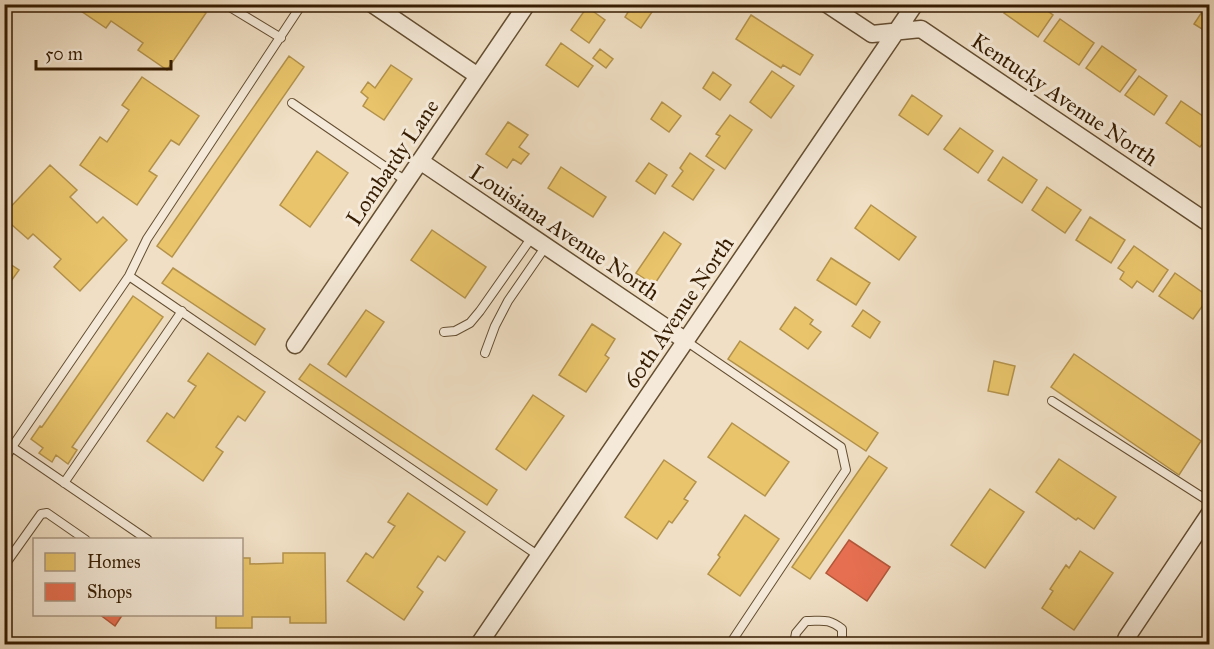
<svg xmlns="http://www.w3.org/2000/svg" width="1214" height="649" font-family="'IM FELL Great Primer',serif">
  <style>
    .homes { fill: #e9c46a; stroke: #b3924b; stroke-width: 1.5 }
    .shops { fill: #e76f51; stroke: #b25639; stroke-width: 1.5 }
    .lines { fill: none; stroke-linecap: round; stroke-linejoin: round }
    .service-casing { stroke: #644e32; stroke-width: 10 }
    .minor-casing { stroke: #644e32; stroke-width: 19 }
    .service { stroke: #f5ead9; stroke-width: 8 }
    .minor { stroke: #f5ead9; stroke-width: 16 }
    .labels { text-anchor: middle; stroke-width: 6; stroke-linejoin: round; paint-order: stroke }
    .street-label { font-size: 22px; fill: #361d02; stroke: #f5ead9 }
  </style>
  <rect width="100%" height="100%" fill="#f0dfc4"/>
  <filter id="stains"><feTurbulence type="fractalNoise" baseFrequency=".00333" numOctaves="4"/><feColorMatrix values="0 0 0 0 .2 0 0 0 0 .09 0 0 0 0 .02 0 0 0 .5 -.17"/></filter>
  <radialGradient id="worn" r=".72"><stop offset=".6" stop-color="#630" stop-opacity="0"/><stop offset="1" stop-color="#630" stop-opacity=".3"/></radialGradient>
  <path class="homes" d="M81 4H193L206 13 167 70 138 50 143 43 111 21 106 28 78 9Z
    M633 4H642L652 12 641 28 625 17Z
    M1010 4H1038L1053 15 1038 37 1004 13Z
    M1190 4H1210V34L1194 24 1202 12Z
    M587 7 605 20 589 43 571 30Z
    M751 15 813 55 800 75 783 65 781 68 736 39Z
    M1060 19 1094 43 1079 65 1044 41Z
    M561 43 593 66 578 87 546 65Z
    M1102 46 1136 70 1120 92 1086 68Z
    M600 49 613 59 606 68 593 58Z
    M289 56 304 67 172 257 157 246Z
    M391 65 412 79 384 120 363 106 368 98 361 92 368 82 375 88Z
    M772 71 794 86 771 118 750 102Z
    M713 72 731 85 720 100 703 88Z
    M1139 76 1167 96 1154 115 1125 95Z
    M142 77 199 116 179 145 171 140 149 171 157 176 137 205 80 165 100 137 107 142 129 110 122 105Z
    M912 95 942 116 928 135 899 115Z
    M1181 101 1210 121V134L1200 147 1166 123Z
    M662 102 681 116 669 132 651 119Z
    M730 115 752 130 725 169 706 156 720 136 716 134Z
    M508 122 528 135 519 147 529 154 521 164 513 159 507 168 486 154Z
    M960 128 993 151 978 173 944 149Z
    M317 151 348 173 310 227 280 205Z
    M690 153 714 170 693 200 672 186 683 171 680 168Z
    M1003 157 1037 180 1022 203 988 180Z
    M649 163 667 175 655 194 636 181Z
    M50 165 77 190 70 197 97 223 103 217 127 240 80 291 54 267 61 259 33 234 28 239 4 218V214Z
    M561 167 606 197 593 217 548 188Z
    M1047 187 1081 210 1065 233 1032 210Z
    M871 205 916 237 899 260 855 228Z
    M1090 217 1125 240 1111 263 1076 240Z
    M432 230 486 267 465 298 411 260Z
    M664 232 681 244 654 285 636 273Z
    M1134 246 1168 270 1153 292 1137 281 1132 288 1120 279 1124 272 1118 268Z
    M831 258 870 283 856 305 817 280Z
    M4 260 19 270 4 291Z
    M173 268 265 329 255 345 162 283Z
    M1175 273 1209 297 1193 319 1159 296Z
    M133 296 163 317 72 447 77 450 68 464 56 455 52 462 39 453 43 448 31 439 40 426 42 427Z
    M795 307 813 320 810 324 821 332 808 349 780 329Z
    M366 310 384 322 346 377 328 364Z
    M863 310 880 322 870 338 852 326Z
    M592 324 615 339 605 355 609 358 586 392 559 375Z
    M740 341 878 433 866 451 728 359Z
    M208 353 265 392 245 421 238 416 216 447 223 452 203 481 147 441 167 413 174 418 196 386 188 381Z
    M1074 354 1201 441 1179 475 1051 387Z
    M994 361 1015 366 1008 395 988 391Z
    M310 364 497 490 487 505 299 379Z
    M533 395 564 416 526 470 496 449Z
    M732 423 789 462 765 496 708 457Z
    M869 456 887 468 810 579 792 567Z
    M1059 459 1116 497 1094 529 1078 518 1076 520 1036 492Z
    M664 460 696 482 684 499 688 501 672 523 669 521 657 539 625 517Z
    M990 489 1024 512 985 568 951 545Z
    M408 493 465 532 445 561 438 556 417 587 423 592 404 620 347 581 366 553 373 558 395 526 388 522Z
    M745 515 779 539 740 596 708 574 720 557 718 555Z
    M1080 551 1113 573 1074 630 1042 608 1053 591 1050 589 1066 565 1069 568Z
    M283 553H325L326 623H290V617H252V628H216V614H242V558H250V564L283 563Z"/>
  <path class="shops" d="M849 540 890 567 867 601 826 573Z
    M99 614H123L115 626Z"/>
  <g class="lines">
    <defs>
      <path id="service" d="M225 4 281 38
        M292 103 406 181
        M129 276 539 556
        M444 332 455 331 470 323 480 311 532 237
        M686 341 841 447 846 470 730 644
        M485 353 495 326 508 301 546 246
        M1052 401 1210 502
        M12 447 148 540
        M4 461 12 447 129 276 147 239 302 4
        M64 483 182 311
        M4 566 41 514 47 513 86 540
        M794 644 796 633 806 621C823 621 828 618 842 629V644"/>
      <path id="minor" d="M372 4 478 76
        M827 4 872 34 921 29 1210 224
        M420 161 686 341
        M295 345 527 4
        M479 644 915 4
        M1124 644 1127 637 1210 513"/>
    </defs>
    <use href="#service" class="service-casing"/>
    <use href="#minor" class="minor-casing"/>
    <use href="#service" class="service"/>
    <use href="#minor" class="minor"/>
  </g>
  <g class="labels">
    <g class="street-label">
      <text transform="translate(1065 99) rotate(34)" y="8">Kentucky Avenue North</text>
      <text transform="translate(392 162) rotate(-56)" y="8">Lombardy Lane</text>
      <text transform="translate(565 232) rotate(34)" y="8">Louisiana Avenue North</text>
      <text transform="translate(678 312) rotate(-56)" y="8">60th Avenue North</text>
    </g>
  </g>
  <rect width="1214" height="649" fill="none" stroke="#f0dfc4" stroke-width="24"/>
  <rect x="6" y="6" width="1202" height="637" fill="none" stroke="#361d02" stroke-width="3"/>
  <rect x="12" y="12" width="1190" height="625" fill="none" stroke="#361d02" stroke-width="1.5"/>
  <rect x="33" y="538" width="210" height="78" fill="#f5ead9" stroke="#a99883" stroke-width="1.5"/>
  <rect x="45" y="553" width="30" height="18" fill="#e9c46a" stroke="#a99883" stroke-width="1.5"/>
  <text x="87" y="568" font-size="18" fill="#361d02">Homes</text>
  <rect x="45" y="583" width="30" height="18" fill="#e76f51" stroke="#a99883" stroke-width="1.5"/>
  <text x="87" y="598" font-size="18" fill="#361d02">Shops</text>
  <path d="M36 60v9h135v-9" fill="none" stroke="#361d02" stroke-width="3"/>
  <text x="45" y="60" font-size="18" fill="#361d02" stroke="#f5ead9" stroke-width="4.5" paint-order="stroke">50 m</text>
  <rect width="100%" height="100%" filter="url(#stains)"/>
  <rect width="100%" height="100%" fill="url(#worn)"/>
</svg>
